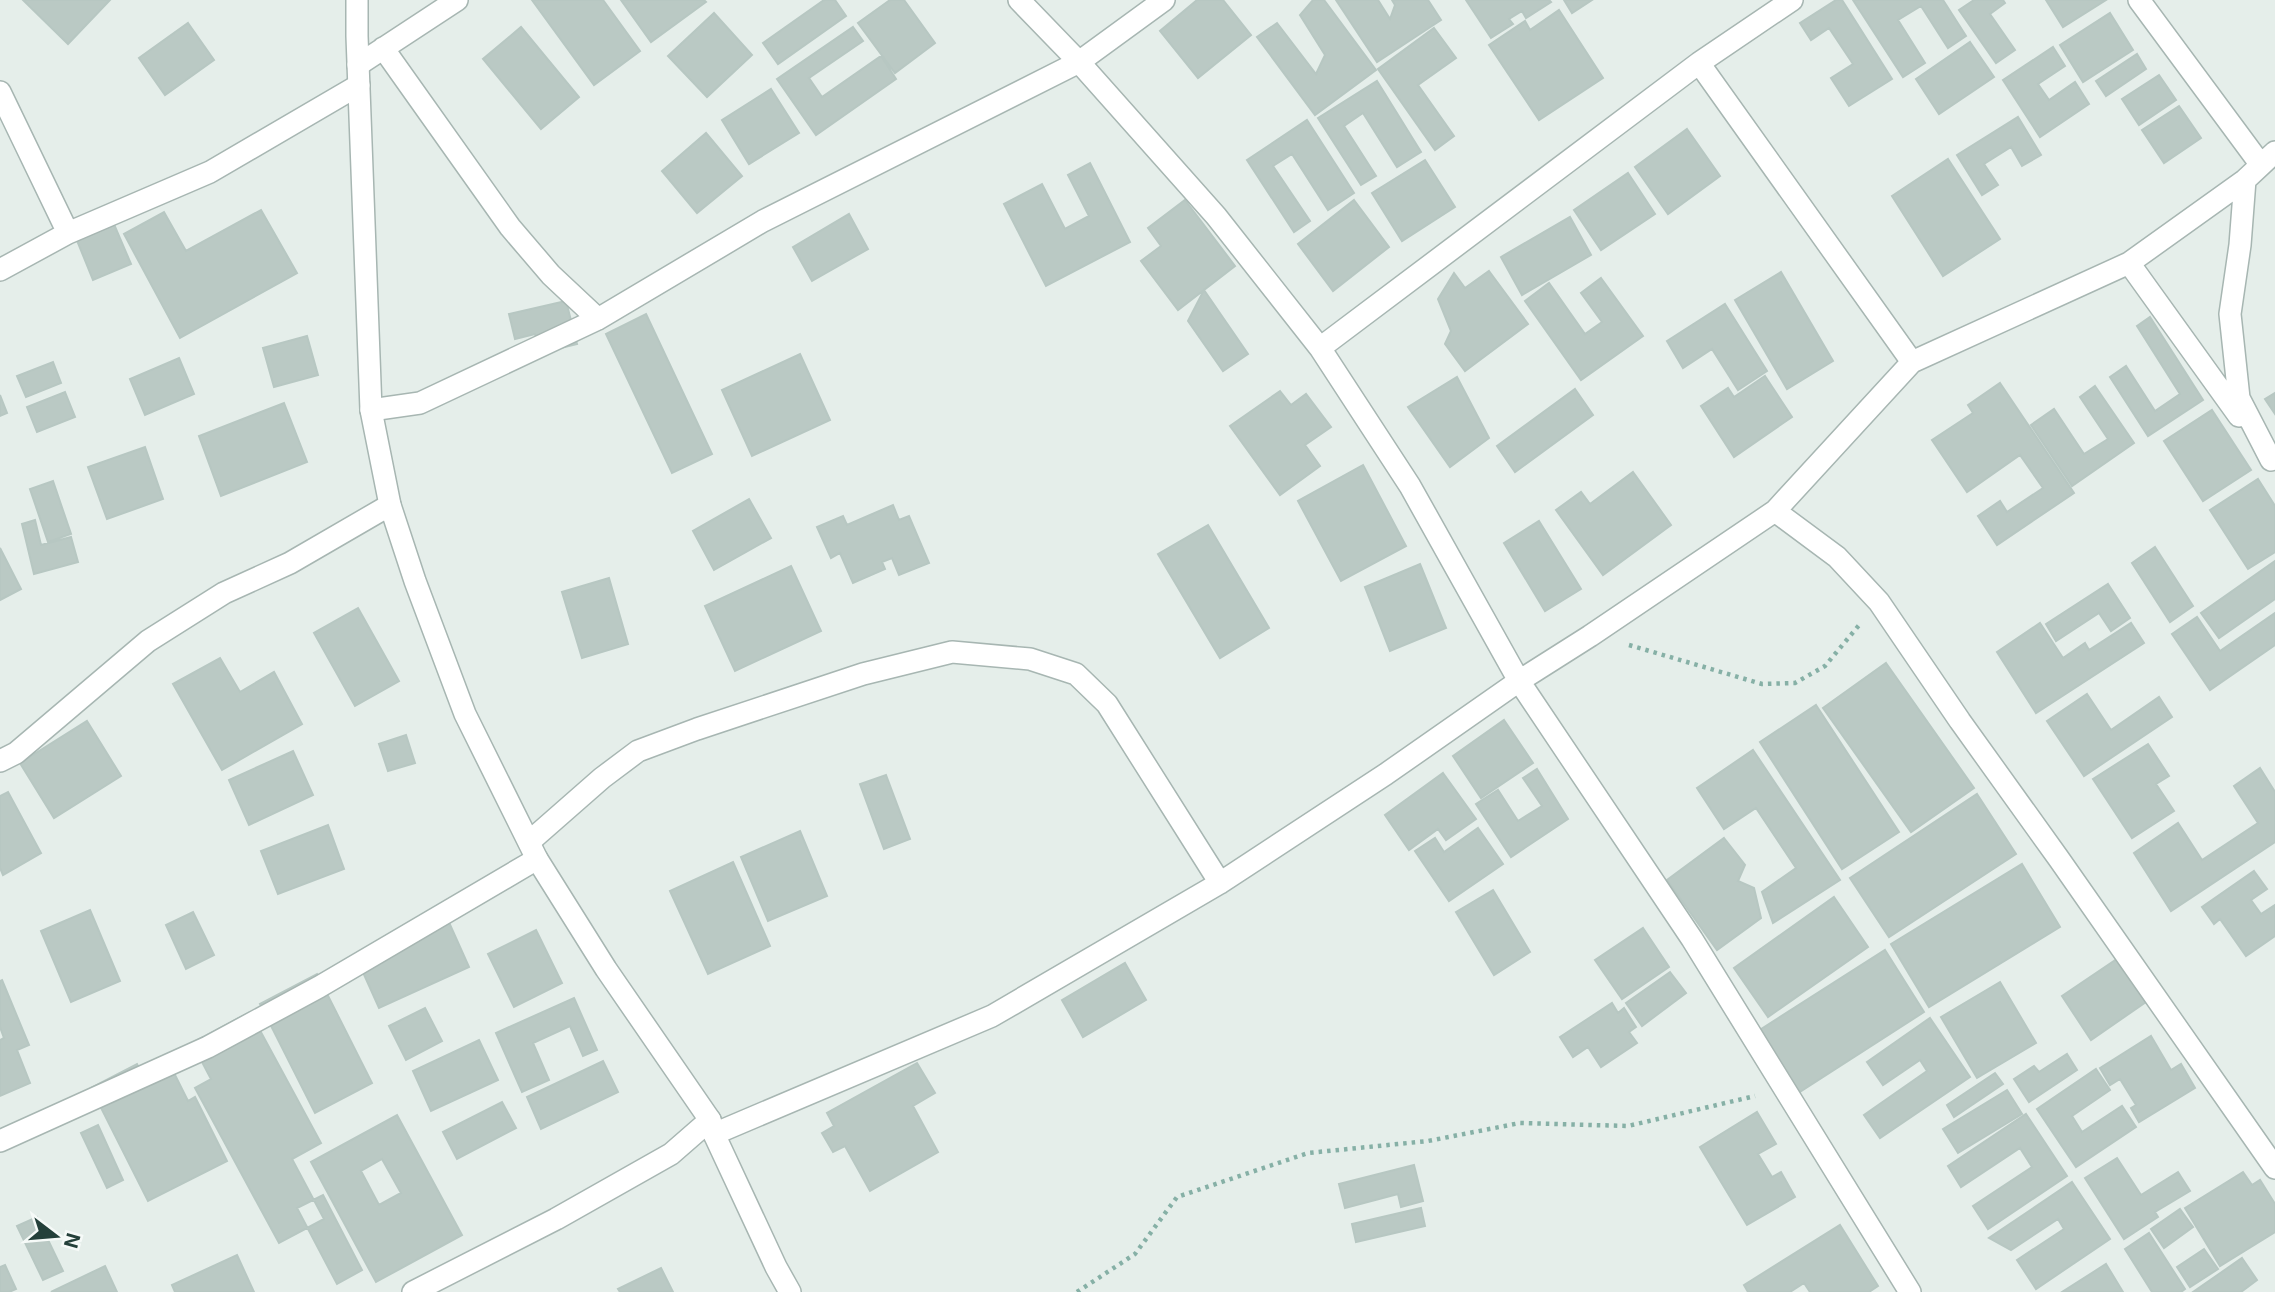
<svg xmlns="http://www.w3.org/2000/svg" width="2275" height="1292" font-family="Inter,sans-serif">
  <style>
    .building { fill: #bac9c4; stroke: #b7c7c2; stroke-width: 2; fill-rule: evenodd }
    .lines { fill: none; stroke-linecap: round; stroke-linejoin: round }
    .minor-casing { stroke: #a7b6b2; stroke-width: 24 }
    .tertiary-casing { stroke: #a7b6b2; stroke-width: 24 }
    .path { stroke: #86b0a6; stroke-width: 4.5; stroke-dasharray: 3.5 5; stroke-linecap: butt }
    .minor { stroke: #fff; stroke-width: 21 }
    .tertiary { stroke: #fff; stroke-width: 21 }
  </style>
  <rect width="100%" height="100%" fill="#e5eeea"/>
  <path class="building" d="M23 0H110L68 44Z
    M532 0H603L640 51 594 85Z
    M621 0H704L706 2 651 42Z
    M824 0H835L846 16 778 64 763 43Z
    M890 0H904L935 43 895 73 858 23Z
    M1197 0H1223L1251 35 1198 78 1160 31Z
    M1313 0H1324L1376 70 1315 115 1257 37 1277 23 1316 74 1325 55 1300 15Z
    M1336 0H1378L1390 19 1395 5 1392 0H1428L1441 20 1377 62Z
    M1466 0H1549L1551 2 1526 18 1522 11 1509 19 1513 24 1491 38Z
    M1564 0H1592L1572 13Z
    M1836 0H1842L1892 79 1849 106 1831 78 1853 64 1829 28 1811 40 1800 23Z
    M1853 0H1943L1966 36 1948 48 1921 6 1898 20 1925 63 1903 77Z
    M1974 0H2003L2005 3 1990 14 2015 50 1996 63 1959 10Z
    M2046 0H2106L2063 27Z
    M1559 10 1603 78 1539 120 1489 45 1525 21 1530 30Z
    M714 13 752 55 707 97 668 56Z
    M2110 13 2133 50 2083 82 2060 45Z
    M188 23 214 60 165 95 139 58Z
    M521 27 579 97 541 129 483 59Z
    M853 27 863 41 809 78 822 97 881 56 896 79 816 135 777 79Z
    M1434 28 1456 58 1418 85 1454 136 1435 150 1378 69Z
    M1970 42 1994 77 1939 114 1916 79Z
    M2053 47 2065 66 2038 84 2049 100 2075 82 2089 104 2040 137 2003 80Z
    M2137 54 2146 69 2106 96 2096 81Z
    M2159 75 2176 100 2139 125 2122 99Z
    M1377 81 1421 152 1397 167 1363 113 1344 126 1376 176 1361 185 1318 118Z
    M771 89 799 133 749 164 722 120Z
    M2179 106 2201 138 2164 163 2142 130Z
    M2018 117 2041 155 2022 166 2011 147 1984 164 1998 185 1982 195 1957 155Z
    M1307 120 1354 193 1328 210 1292 154 1273 166 1310 221 1294 232 1247 160Z
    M1687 129 1720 176 1668 214 1635 167Z
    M706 133 742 176 697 213 662 171Z
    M1948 159 2000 239 1943 276 1892 196Z
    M1425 160 1455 207 1402 241 1372 193Z
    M1090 163 1130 242 1046 286 1004 204 1042 184 1065 229 1089 216 1068 175Z
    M1628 173 1655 214 1601 250 1574 210Z
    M1185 200 1235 266 1178 310 1141 261 1161 246 1148 228Z
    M1354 200 1389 247 1333 291 1298 244Z
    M261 210 297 273 180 338 124 234 164 212 186 251Z
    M849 214 868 249 812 281 793 247Z
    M1570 217 1591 255 1522 295 1501 257Z
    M113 222 131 264 93 280 76 238Z
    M1489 271 1528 324 1465 371 1445 344 1451 331 1438 299 1454 273 1465 288Z
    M1781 272 1833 361 1787 389 1735 300Z
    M1601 278 1643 336 1581 380 1525 301 1549 283 1585 334 1602 322 1581 293Z
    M1204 290 1248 354 1223 371 1188 321Z
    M566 301 577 344 540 353 535 334 515 339 509 314Z
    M1725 304 1767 371 1738 390 1712 349 1683 368 1667 341Z
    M646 314 712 454 672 473 606 334Z
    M2150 317 2203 400 2148 436 2110 377 2126 366 2155 411 2180 394 2137 326Z
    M307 336 318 375 274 387 263 348Z
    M800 354 830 420 752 456 722 390Z
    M179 358 194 394 145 415 130 379Z
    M53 362 61 383 26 397 17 376Z
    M1765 376 1792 417 1734 457 1701 406 1728 388 1734 397Z
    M1457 377 1489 438 1450 467 1408 407Z
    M2000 383 2074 493 1997 545 1978 516 2000 501 2007 512 2043 488 2020 455 1967 492 1932 440 1973 413 1968 405Z
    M2095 386 2134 443 2072 486 2031 425 2054 409 2084 454 2108 439 2080 397Z
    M1575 389 1593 415 1515 472 1497 446Z
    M1280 391 1291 405 1306 394 1331 427 1305 445 1320 466 1280 495 1230 426Z
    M65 392 75 417 37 432 27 407Z
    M2275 393V414L2265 399Z
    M0 395 7 413 0 416Z
    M284 403 307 462 221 496 199 436Z
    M2212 410 2251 470 2203 501 2164 441Z
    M145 447 163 499 107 519 88 467Z
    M1363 465 1406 546 1341 581 1298 501Z
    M1633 472 1671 525 1603 575 1556 510 1581 492 1590 504Z
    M2258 479 2275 506V552L2248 569 2210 510Z
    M53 481 71 534 48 542 30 489Z
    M749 499 771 538 714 570 693 531Z
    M893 505 899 520 909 516 929 563 899 575 892 558 882 562 885 569 853 583 840 553 831 558 817 527 843 516 847 525Z
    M35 520 41 545 71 537 78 562 34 574 22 524Z
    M1539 521 1581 589 1545 611 1504 543Z
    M1208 525 1269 628 1220 658 1158 554Z
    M2155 547 2193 606 2170 622 2132 563Z
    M0 548 21 589 0 600Z
    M2275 561V599L2219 638 2201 613Z
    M1420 564 1446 628 1390 651 1365 587Z
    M791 566 821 631 735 671 705 606Z
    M609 578 628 644 582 658 562 592Z
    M2108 584 2130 618 2111 631 2099 613 2056 641 2046 624Z
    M358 608 399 681 355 706 314 633Z
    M2275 613V645L2210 690 2172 634 2197 617 2220 651Z
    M2040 623 2063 658 2085 643 2089 650 2131 623 2144 643 2036 713 1997 652Z
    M220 658 240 692 274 672 302 724 222 770 173 684Z
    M1886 663 1974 788 1911 832 1823 708Z
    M2087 694 2111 730 2159 697 2172 717 2084 776 2047 721Z
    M1816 705 1899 832 1842 869 1760 742Z
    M1504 720 1533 763 1481 798 1453 756Z
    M87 721 121 776 54 818 20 763Z
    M406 735 415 763 388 771 379 744Z
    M2148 744 2169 776 2156 784 2174 811 2132 838 2093 779Z
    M1753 750 1840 880 1773 923 1762 892 1796 868 1756 808 1724 829 1697 788Z
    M293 751 313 795 249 825 229 780Z
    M2260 768 2275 792V842L2171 911 2134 853 2178 823 2202 860 2258 823 2234 786Z
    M1537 769 1568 819 1511 857 1476 804 1498 790 1518 821 1542 806 1523 778Z
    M1443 773 1476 819 1446 840 1438 829 1409 850 1385 815Z
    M886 775 910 839 884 849 860 784Z
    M8 792 41 853 3 875 0 868V796Z
    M1977 794 2016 854 1889 937 1850 878Z
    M328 825 344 869 278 894 261 851Z
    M1478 828 1503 864 1449 901 1415 851 1435 838 1444 852Z
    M800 831 827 896 768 921 741 857Z
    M1724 838 1745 865 1738 881 1754 888 1761 918 1717 950 1667 880Z
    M733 862 770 946 708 974 670 891Z
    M2022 864 2060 927 1929 1007 1891 944Z
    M2254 871 2267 889 2251 900 2261 914 2275 905V936L2246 956 2220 919 2214 924 2202 907Z
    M1493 890 1530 952 1494 975 1456 912Z
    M1834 897 1868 947 1768 1017 1734 968Z
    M90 910 120 981 71 1002 41 931Z
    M193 912 214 955 186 969 166 925Z
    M447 918 469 967 379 1008 357 959Z
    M1643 928 1669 967 1622 999 1595 960Z
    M536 930 562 983 514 1007 488 954Z
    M1885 950 1924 1012 1798 1093 1758 1031Z
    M2117 959 2146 1002 2091 1040 2062 996Z
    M1125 963 1146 1000 1083 1037 1062 1000Z
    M1670 972 1686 993 1642 1026 1626 1003Z
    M317 974 372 1083 315 1113 260 1004Z
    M2 980 29 1045 17 1050 30 1083 0 1096V1040L4 1038 0 1027V981Z
    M2000 982 2036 1043 1977 1078 1941 1017Z
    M574 998 597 1050 583 1056 570 1026 533 1043 549 1080 522 1092 496 1033Z
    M1612 1003 1618 1013 1624 1008 1636 1027 1629 1032 1637 1043 1601 1067 1588 1047 1573 1057 1560 1037Z
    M425 1008 442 1041 406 1060 389 1026Z
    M250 1012 321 1143 292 1159 324 1219 279 1243 195 1088 211 1079 192 1043Z
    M1930 1018 1970 1077 1880 1138 1864 1115 1927 1071 1920 1060 1883 1085 1867 1062Z
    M2151 1036 2171 1070 2181 1064 2195 1088 2139 1122 2131 1108 2136 1105 2120 1079 2110 1085 2100 1068Z
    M479 1040 498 1080 431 1111 413 1071Z
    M2067 1054 2077 1070 2029 1102 2014 1079 2034 1066 2039 1072Z
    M167 1059 188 1101 195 1097 227 1161 148 1201 91 1088 137 1064 141 1072Z
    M603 1061 618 1092 541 1129 527 1097Z
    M917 1063 935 1093 913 1106 938 1152 870 1191 845 1146 833 1152 822 1133 834 1126 827 1113Z
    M2096 1069 2110 1090 2072 1116 2082 1132 2122 1106 2136 1127 2076 1167 2037 1109Z
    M1995 1073 2003 1084 1954 1117 1947 1105Z
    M2007 1090 2022 1114 1958 1153 1943 1129Z
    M502 1102 516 1128 457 1159 443 1132Z
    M1757 1112 1776 1144 1758 1154 1772 1177 1781 1172 1795 1197 1747 1225 1700 1147Z
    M2026 1114 2067 1176 1988 1229 1973 1206 2032 1167 2020 1148 1961 1187 1948 1166Z
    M397 1115 462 1235 376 1282 311 1162ZM382 1159 401 1193 379 1205 361 1171Z
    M98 1125 123 1180 107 1188 81 1133Z
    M2117 1158 2141 1195 2178 1172 2190 1191 2155 1212 2158 1217 2124 1239 2085 1178Z
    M1414 1165 1423 1201 1401 1207 1398 1194 1345 1208 1339 1184Z
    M2243 1172 2252 1185 2260 1180 2275 1204V1232L2220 1266 2185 1208Z
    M2072 1182 2110 1239 2036 1289 2017 1260 2064 1229 2058 1219 2011 1250 1989 1238Z
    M323 1195 362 1270 337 1284 297 1208Z
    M1421 1208 1425 1226 1356 1242 1352 1224Z
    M2180 1209 2193 1227 2164 1248 2151 1229Z
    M37 1217 63 1271 43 1280 17 1226Z
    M1840 1225 1878 1286 1869 1292H1810L1804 1283 1790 1292H1748L1744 1285Z
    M2149 1233 2185 1289 2181 1292H2152L2125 1249Z
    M2204 1249 2218 1269 2190 1287 2177 1267Z
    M237 1255 254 1292H175L172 1285Z
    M2242 1258 2257 1280 2241 1292H2193Z
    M2106 1264 2123 1292H2062Z
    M5 1265 16 1289 9 1292H0V1267Z
    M105 1266 117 1292H51Z
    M661 1268 673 1292H620L618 1289Z"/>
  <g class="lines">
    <defs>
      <path id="minor" d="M1019 0 1079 62 1216 216 1320 348 1410 486 1519 681 1692 939 1910 1292
        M2139 0 2261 165
        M383 48 510 227 551 275 598 319
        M1699 63 1912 362
        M358 65 457 0
        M0 92 68 233
        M2245 180 2240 245 2230 314 2239 398 2271 460
        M2129 263 2239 416
        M0 270 68 233 210 172 359 85
        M1320 348 1699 63 1792 0
        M371 410 420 403 598 319 763 221 1079 62 1164 0
        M1775 511 1837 557 1879 602 1960 721 2059 859 2275 1168
        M0 761 16 753 148 641 224 593 290 563 390 505
        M529 842 602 778 638 751 697 729 863 674 952 652 1030 659 1076 674 1107 704 1220 883
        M714 1134 992 1016 1220 883 1386 774 1519 681 1590 636 1775 511 1912 362 2129 263 2245 180 2275 152
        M0 1141 208 1047 319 987 537 859
        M413 1292 556 1219 671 1154 710 1120"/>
      <path id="tertiary" d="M357 0V36L371 410 390 505 415 581 465 714 537 859 606 969 710 1120 714 1134 776 1267 790 1292"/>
    </defs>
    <use href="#minor" class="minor-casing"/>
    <use href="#tertiary" class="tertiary-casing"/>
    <path class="path" d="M1629 645 1762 684 1795 683 1825 666 1860 624
      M1077 1292 1135 1254 1177 1197 1308 1153 1428 1141 1520 1123 1628 1126 1755 1096"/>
    <use href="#minor" class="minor"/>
    <use href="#tertiary" class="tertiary"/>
  </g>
  <g transform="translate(56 1236) rotate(106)" stroke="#f6faf8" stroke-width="5" paint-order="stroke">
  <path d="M0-5L12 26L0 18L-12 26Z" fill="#24403a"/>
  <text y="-10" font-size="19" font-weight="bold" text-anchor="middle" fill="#24403a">N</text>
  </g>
</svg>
